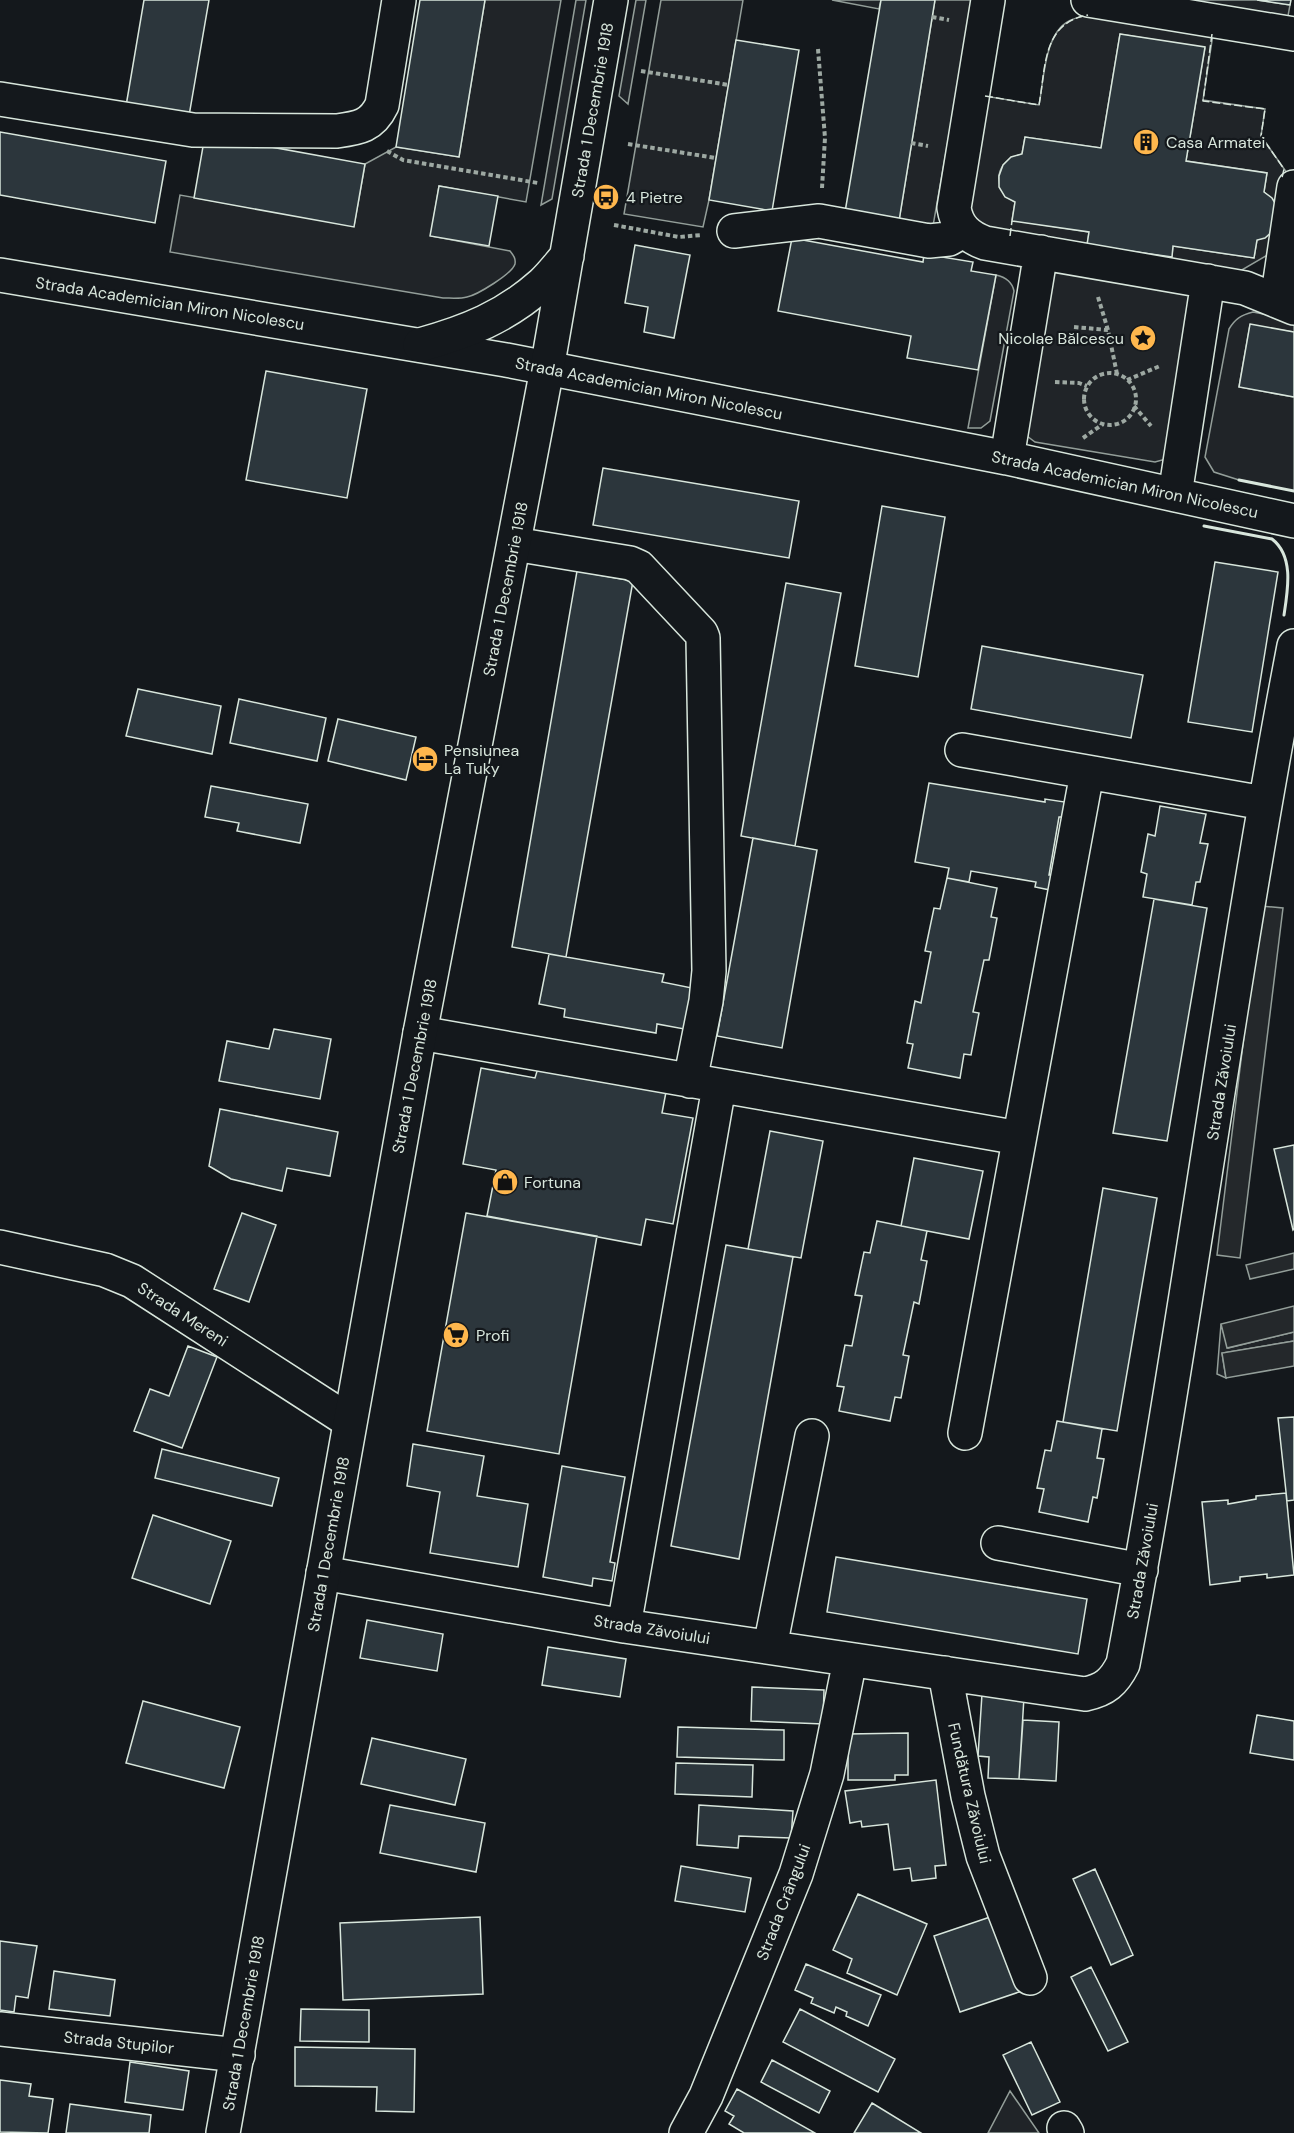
<svg xmlns="http://www.w3.org/2000/svg" width="1294" height="2133" font-family="'DM Sans',sans-serif">
  <style>
    .green { fill: #202428; stroke: #939e99; stroke-width: 1.5 }
    .parking { fill: #24282b; stroke: #939e99; stroke-width: 1.5 }
    .building { fill: #2c363c; stroke: #d8e6dc; stroke-width: 1.5 }
    .lines { fill: none; stroke-linecap: round; stroke-linejoin: round }
    .minor-casing { stroke: #d8e6dc; stroke-width: 36 }
    .major-casing { stroke: #d8e6dc; stroke-width: 36 }
    .path { stroke: #9da8a2; stroke-width: 4; stroke-dasharray: 4.5 3; stroke-linecap: butt }
    .minor { stroke: #14181c; stroke-width: 33 }
    .major { stroke: #14181c; stroke-width: 33 }
    .fence { stroke: #d8e6dc; stroke-width: 1.5; stroke-dasharray: 8 3; stroke-linecap: butt }
    .wall { stroke: #d8e6dc; stroke-width: 3 }
    .labels { text-anchor: middle; stroke-width: 4.5; stroke-linejoin: round; paint-order: stroke }
    .street-label { font-size: 16px; fill: #d8e6dc; stroke: #14181c }
    .poi-label { font-size: 16px; fill: #d8e6dc; stroke: #14181c; text-anchor: start }
  </style>
  <rect width="100%" height="100%" fill="#14181c"/>
  <path class="green" d="M485 0H561L526 202 439 186 431 236 510 251C513 255 516 258 515 264 512 274 477 295 467 297 460 299 451 298 443 298L170 252 180 195 354 226 365 164 396 147 459 157Z
    M576 0H586L552 199 541 205Z
    M636 0H646L628 104 619 96Z
    M661 0H743L709 200 703 227 624 214Z
    M832 0H881L879 9Z
    M935 0H973L933 226 899 221Z
    M1188 0H1257L1290 5 1288 16Z
    M1092 14 1213 34 1203 100 1265 109 1261 136 1287 173 1276 250 1235 274 1171 265 1173 246 1254 258 1257 240C1281 233 1284 207 1264 192L1267 173 1186 161 1205 48 1120 34 1101 148 1025 137 1022 154C995 161 990 187 1015 202L1012 220 1089 232 1086 251 1009 240 968 217 985 96 1039 105C1044 80 1044 34 1069 21 1076 17 1085 16 1092 14Z
    M1052 271 1191 293 1166 459 1155 462 1035 442 1027 436Z
    M996 275C1005 277 1012 281 1014 291L990 421 981 428H968Z
    M1253 312 1294 320V332L1250 325 1239 387 1294 397V491L1239 480 1214 472 1205 457 1229 329C1235 319 1241 315 1253 312Z
    M1221 1324 1228 1348 1294 1332V1341L1222 1353 1226 1378 1217 1374Z
    M1010 2091 1039 2133H988Z"/>
  <path class="parking" d="M1260 906 1283 908 1240 1258 1217 1255Z
    M1294 1253V1269L1250 1279 1246 1265Z
    M1294 1306V1332L1227 1348 1221 1324Z
    M1294 1341V1366L1226 1378 1222 1353Z"/>
  <path class="building" d="M144 0H209L189 116 126 106Z
    M420 0H485L459 157 396 147Z
    M881 0H935L899 221 845 212Z
    M1257 0H1291L1290 5Z
    M1120 34 1205 47 1186 161 1267 173 1264 192 1272 198 1278 208 1274 230 1265 238 1257 240 1254 258 1173 246 1172 257 1087 245 1089 232 1012 221 1015 202 1005 197 999 187V176L1003 165 1011 157 1022 154 1025 137 1101 148Z
    M736 40 799 50 772 211 709 200Z
    M0 132 166 161 155 223 0 195Z
    M205 135 365 164 354 227 194 198Z
    M439 186 498 196 489 246 430 236Z
    M792 238 923 262 924 254 973 262 971 271 996 275 978 370 907 358 911 336 778 311Z
    M635 245 690 255 674 338 644 332 648 307 625 303Z
    M1250 324 1294 332V397L1239 387Z
    M266 371 367 389 347 498 246 480Z
    M603 468 799 501 789 558 593 525Z
    M882 506 945 517 918 677 855 666Z
    M1215 562 1278 572 1252 732 1188 722Z
    M577 571 633 581 566 957 512 947Z
    M786 583 841 593 795 846 741 836Z
    M982 646 1143 675 1131 738 971 709Z
    M138 689 221 706 212 754 126 736Z
    M239 699 326 718 317 761 230 743Z
    M338 719 416 737 406 780 328 761Z
    M929 783 1045 802V799L1065 802 1062 817H1059L1049 875H1052L1050 890 1035 887 1036 882 971 871 969 882 947 878 949 868 915 862Z
    M211 786 308 804 300 843 237 831 239 823 205 817Z
    M1160 806 1206 814 1200 843 1208 844 1200 882H1196L1192 905 1143 897 1147 874 1141 872 1148 834 1155 836Z
    M753 838 817 850 782 1048 717 1036Z
    M947 878 997 888 991 917 997 918 989 960H984L973 1012 979 1013 971 1055 964 1054 960 1078 908 1068 913 1044 907 1043 915 1001 921 1003 931 952 925 951 934 908 940 909Z
    M1154 899 1207 908 1167 1141 1113 1133Z
    M549 954 664 974 662 982 692 988 684 1029 657 1024 656 1033 564 1017 565 1009 539 1004Z
    M274 1029 331 1039 320 1099 219 1081 227 1041 269 1049Z
    M481 1068 535 1078 538 1068 666 1092 662 1113 693 1118 673 1224 646 1219 641 1245 487 1216 496 1170 463 1164Z
    M220 1109 338 1132 330 1176 287 1168 282 1191 231 1179 209 1166Z
    M770 1131 823 1141 801 1258 748 1249Z
    M1294 1145V1229L1293 1230 1274 1149Z
    M914 1158 983 1171 969 1239 901 1226Z
    M1103 1188 1157 1198 1117 1431 1063 1422Z
    M242 1213 276 1225 249 1302 214 1289Z
    M466 1213 597 1236 559 1454 427 1431Z
    M877 1221 927 1231 921 1260 927 1261 919 1304 914 1302 903 1355 909 1356 901 1398 895 1397 890 1421 839 1411 844 1387 837 1386 845 1345 852 1346 862 1296 855 1295 864 1252 870 1253Z
    M726 1245 793 1257 739 1559 671 1546Z
    M188 1346 217 1357 182 1448 134 1431 150 1389 169 1396Z
    M1294 1417V1500L1287 1501 1278 1418Z
    M1057 1421 1102 1429 1097 1458 1104 1459 1097 1498 1093 1497 1088 1522 1039 1512 1044 1489 1037 1488 1045 1450 1051 1451Z
    M413 1444 484 1456 477 1496 528 1504 518 1567 430 1553 440 1492 407 1486Z
    M162 1449 279 1478 272 1506 155 1478Z
    M562 1466 625 1477 610 1562 615 1563 612 1581 593 1578 592 1586 543 1577Z
    M1286 1493 1294 1575 1267 1578V1574L1240 1577V1581L1210 1585 1202 1502 1228 1500V1504L1256 1499V1496Z
    M153 1515 231 1541 210 1604 132 1578Z
    M836 1557 1087 1599 1078 1654 827 1612Z
    M367 1620 443 1634 437 1671 360 1658Z
    M548 1647 626 1659 620 1697 542 1685Z
    M752 1687 824 1690 823 1724 751 1721Z
    M982 1694 1024 1697 1019 1779 988 1778 989 1757 978 1756Z
    M143 1701 240 1727 224 1788 126 1763Z
    M1257 1715 1294 1721V1760L1250 1753Z
    M1023 1720 1059 1722 1056 1781 1019 1779Z
    M678 1727 784 1730V1760L677 1757Z
    M908 1733V1775H895V1780H848V1734Z
    M372 1738 466 1759 455 1805 361 1784Z
    M676 1763 753 1765 752 1797 675 1794Z
    M936 1780 946 1865 935 1866 936 1878 912 1881 910 1868 894 1870 888 1824 862 1827 861 1821 850 1823 845 1791Z
    M390 1805 485 1823 476 1872 380 1853Z
    M699 1805 793 1811 791 1838 739 1836 738 1848 697 1845Z
    M681 1866 751 1878 745 1912 675 1901Z
    M1095 1869 1133 1955 1111 1965 1073 1879Z
    M858 1894 927 1924 897 1995 847 1973 852 1959 833 1950Z
    M996 1915 1022 1991 960 2012 934 1936Z
    M480 1917 483 1994 343 2000 340 1923Z
    M0 1941 37 1946 28 1998 16 1996 14 2012 0 2010Z
    M806 1964 881 1995 868 2026 846 2016 847 2012 836 2007 834 2013 811 2003 813 1998 795 1990Z
    M1091 1967 1128 2042 1108 2051 1071 1977Z
    M54 1971 115 1980 110 2016 49 2009Z
    M301 2009 369 2010V2042L300 2041Z
    M800 2009 895 2059 878 2092 783 2042Z
    M1031 2042 1060 2102 1032 2115 1003 2055Z
    M295 2047 415 2049 414 2112 376 2111 377 2087 295 2086Z
    M772 2060 830 2091 819 2113 761 2082Z
    M130 2062 189 2071 183 2110 125 2102Z
    M0 2080 31 2084 29 2096 53 2099 48 2133 0 2132Z
    M737 2089 815 2133H744L729 2124 734 2116 725 2111Z
    M872 2103 921 2133H854Z
    M70 2104 151 2115 149 2133H66Z"/>
  <g class="lines">
    <defs>
      <path id="minor" d="M988 0 954 208C957 227 968 237 985 243L1245 288 1294 308
        M1088 0 1294 34
        M0 99 193 130 337 131C359 128 372 126 382 105L399 0
        M734 231 819 221 929 241 949 239 963 231
        M0 275 506 360 1007 458 1294 521
        M1277 301 1294 187
        M1007 458 1041 252
        M1175 495 1208 281
        M514 544 630 563 639 567 701 633 703 638 709 971 706 1001 690 1081
        M962 750 1264 803
        M420 1033 1019 1138
        M0 1247 105 1270 132 1281 349 1421
        M965 1433 1087 773
        M998 1543 1141 1570
        M323 1573 624 1626 1085 1694C1105 1690 1114 1682 1123 1664 1187 1326 1229 984 1294 646
        M624 1626 719 1087
        M770 1647 812 1436
        M945 1673 968 1796 983 1856 1030 1978
        M0 2029 238 2055
        M1064 2128 1067 2133
        M686 2133 706 2096 796 1874 827 1774 850 1660"/>
      <path id="major" d="M420 345C467 332 505 317 542 284 551 276 559 265 567 256
        M223 2133 420 1033 547 369 611 0"/>
    </defs>
    <use href="#minor" class="minor-casing"/>
    <use href="#major" class="major-casing"/>
    <path class="path" d="M932 17 949 20
      M818 49 825 138 822 188
      M641 71 729 85
      M911 143 928 146
      M628 144 716 158
      M387 151 403 160 538 183
      M614 225 679 237 702 235
      M1098 297 1108 330 1117 374
      M1074 327 1108 330
      M1084 399a26 26 0 1 1 52 0a26 26 0 1 1-52 0Z
      M1127 380 1160 366
      M1055 382 1079 383 1087 386
      M1134 406 1151 426
      M1083 438 1103 424"/>
    <use href="#minor" class="minor"/>
    <use href="#major" class="major"/>
    <path class="fence" d="M1212 34 1203 101 1265 109 1261 136 1284 169 1282 178
      M985 96 1039 105C1046 67 1042 23 1088 15
      M1010 236 1012 221"/>
    <path class="wall" d="M1239 480 1294 491
      M1204 526 1272 539C1294 556 1288 589 1284 615"/>
  </g>
  <defs>
    <symbol id="building-disc" viewBox="-11 -11 22 22"><circle r="9.5" fill="#ffb74d" stroke="#14181c"/><path d="M-4-6H4V6H1V3H-1V6H-4ZM-2.5-4.3h1.7v1.8h-1.7ZM.8-4.3h1.7v1.8H.8ZM-2.5-1h1.7V.8h-1.7ZM.8-1h1.7V.8H.8Z" fill="#111"/></symbol>
    <symbol id="bus-disc" viewBox="-11 -11 22 22"><circle r="9.5" fill="#ffb74d" stroke="#14181c"/><path d="M-5-6H5V4H4V6H2V4H-2V6H-4V4H-5ZM-3.5-4V0h7V-4ZM-3.5 1.2v1.5H-2V1.2ZM2 1.2v1.5H3.5V1.2Z" fill="#111"/></symbol>
    <symbol id="sight-disc" viewBox="-11 -11 22 22"><circle r="9.5" fill="#ffb74d" stroke="#14181c"/><path d="M0-6L1.8-2.2L6-1.7L2.9 1.2L3.7 5.4L0 3.3L-3.7 5.4L-2.9 1.2L-6-1.7L-1.8-2.2Z" fill="#111"/></symbol>
    <symbol id="hotel-disc" viewBox="-11 -11 22 22"><circle r="9.5" fill="#ffb74d" stroke="#14181c"/><path d="M-6-4.5h1.5V1H6V5H4.5V3h-9V5H-6ZM-4 0a1.8 1.8 0 1 1 3.6 0ZM.5 0V-2.5h3Q6-2.5 6 0Z" fill="#111"/></symbol>
    <symbol id="shop-disc" viewBox="-11 -11 22 22"><circle r="9.5" fill="#ffb74d" stroke="#14181c"/><path d="M-5-2.5h2.3a2.7 3.5 0 0 1 5.4 0H5L5.5 6h-11ZM-1.5-2.5h3a1.5 2.3 0 0 0-3 0Z" fill="#111"/></symbol>
    <symbol id="supermarket-disc" viewBox="-11 -11 22 22"><circle r="9.5" fill="#ffb74d" stroke="#14181c"/><path d="M-6-5.5h2.5l.6 2H6L4.5 2H-2.5L-4.4-4H-6ZM-1.5 3.2a1.3 1.3 0 1 0 .1 0ZM3 3.2a1.3 1.3 0 1 0 .1 0Z" fill="#111"/></symbol>
  </defs>
  <g fill-rule="evenodd">
    <use href="#building-disc" x="1131" y="127" width="30" height="30"/>
    <use href="#bus-disc" x="591" y="182" width="30" height="30"/>
    <use href="#sight-disc" x="1128" y="323" width="30" height="30"/>
    <use href="#hotel-disc" x="410" y="744" width="30" height="30"/>
    <use href="#shop-disc" x="490" y="1167" width="30" height="30"/>
    <use href="#supermarket-disc" x="441" y="1320" width="30" height="30"/>
  </g>
  <g class="labels">
    <g class="street-label">
      <text transform="translate(592 110) rotate(-80)" y="6">Strada 1 Decembrie 1918</text>
      <text transform="translate(170 303) rotate(9)" y="6">Strada Academician Miron Nicolescu</text>
      <text transform="translate(649 388) rotate(11)" y="6">Strada Academician Miron Nicolescu</text>
      <text transform="translate(1125 484) rotate(12)" y="6">Strada Academician Miron Nicolescu</text>
      <text transform="translate(505 589) rotate(-79)" y="6">Strada 1 Decembrie 1918</text>
      <text transform="translate(414 1066) rotate(-79)" y="6">Strada 1 Decembrie 1918</text>
      <text transform="translate(1221 1082) rotate(-81)" y="6">Strada Zăvoiului</text>
      <text transform="translate(183 1314) rotate(33)" y="6">Strada Mereni</text>
      <text transform="translate(328 1544) rotate(-80)" y="6">Strada 1 Decembrie 1918</text>
      <text transform="translate(1142 1561) rotate(-80)" y="6">Strada Zăvoiului</text>
      <text transform="translate(652 1629) rotate(9)" y="6">Strada Zăvoiului</text>
      <text transform="translate(970 1793) rotate(77)" y="6">Fundătura Zăvoiului</text>
      <text transform="translate(783 1902) rotate(-69)" y="6">Strada Crângului</text>
      <text transform="translate(243 2023) rotate(-80)" y="6">Strada 1 Decembrie 1918</text>
      <text transform="translate(119 2042) rotate(6)" y="6">Strada Stupilor</text>
    </g>
    <g class="poi-label">
      <text x="1166" y="148">Casa Armatei</text>
      <text x="626" y="203">4 Pietre</text>
      <text x="1124" y="344" text-anchor="end">Nicolae Bălcescu</text>
      <text x="444" y="756">Pensiunea<tspan x="444" dy="18">La Tuky</tspan></text>
      <text x="524" y="1188">Fortuna</text>
      <text x="476" y="1341">Profi</text>
    </g>
  </g>
</svg>
